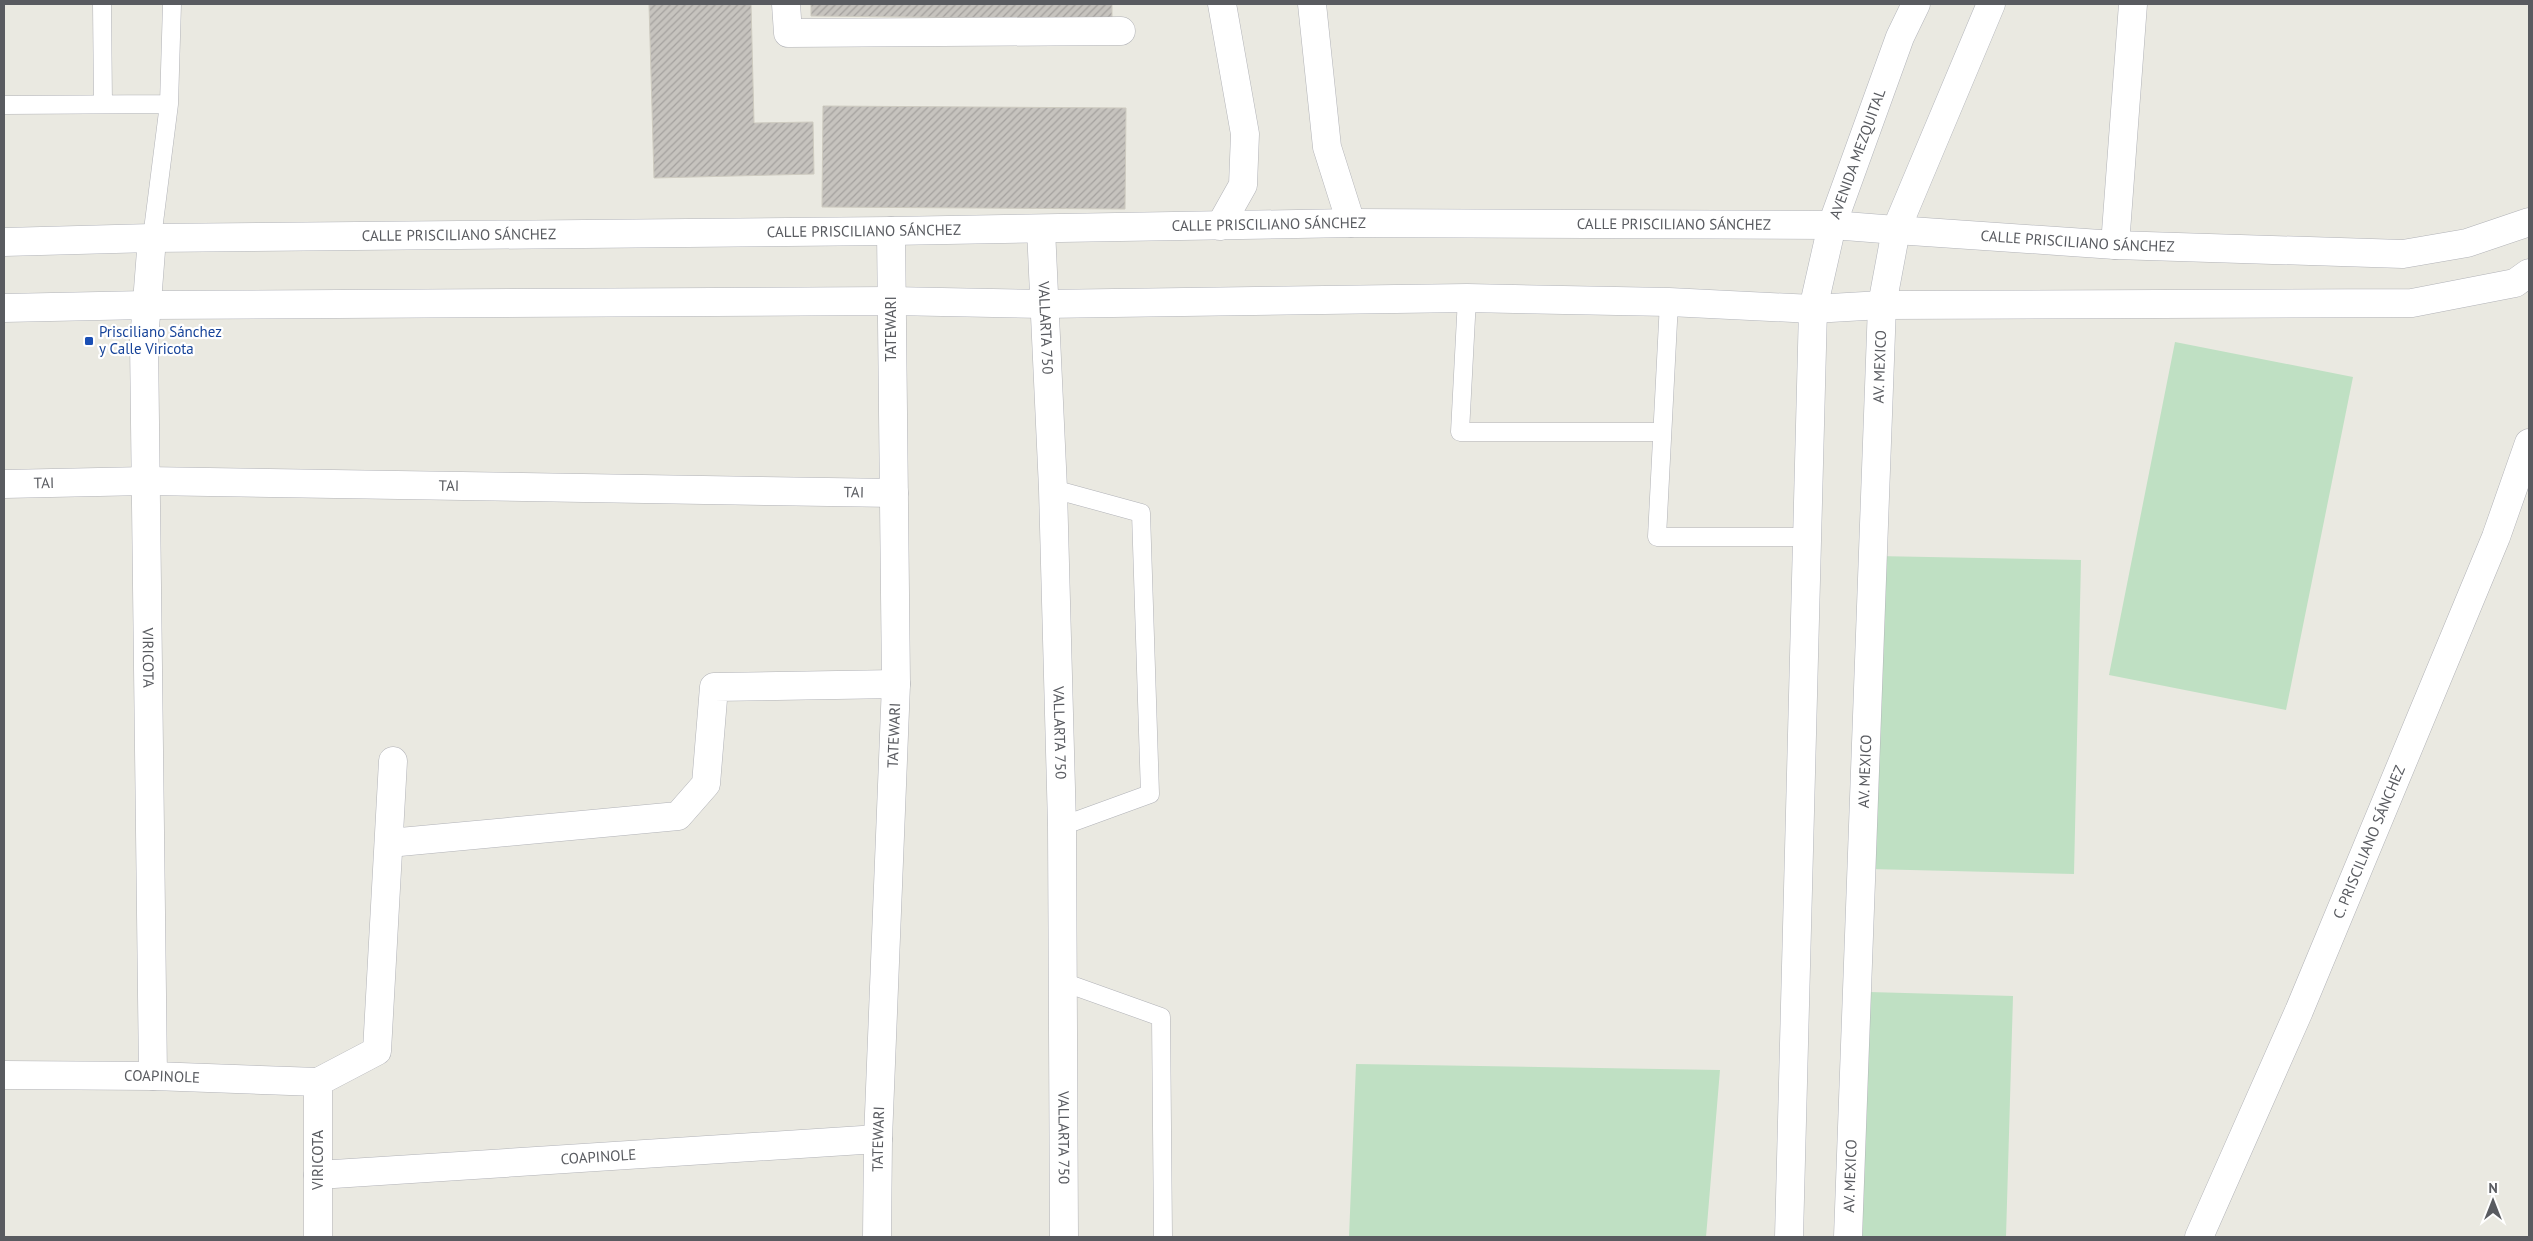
<svg xmlns="http://www.w3.org/2000/svg" width="2533" height="1241" font-family="'PT Sans',sans-serif">
  <style>
    .grass { fill: #bfe0c3 }
    .building { fill: url(#building-hatch); stroke: #cecbc0 }
    .lines { fill: none; stroke-linecap: round; stroke-linejoin: round }
    .service-casing { stroke: #b1b2b7; stroke-width: 19 }
    .minor-casing { stroke: #b1b2b7; stroke-width: 29 }
    .tertiary-casing { stroke: #b1b2b7; stroke-width: 29 }
    .secondary-casing { stroke: #b2b4ba; stroke-width: 29 }
    .service { stroke: #fff; stroke-width: 18 }
    .minor { stroke: #fff; stroke-width: 28 }
    .tertiary { stroke: #fff; stroke-width: 28 }
    .secondary { stroke: #fff; stroke-width: 28 }
    .transit-dot { fill: #1a4fb4; stroke: #fff; stroke-width: 2 }
    .labels { text-anchor: middle; stroke-width: 4.5; stroke-linejoin: round; paint-order: stroke }
    .street-label { font-size: 15px; fill: #595b60; stroke: #fff }
    .transit-label { font-size: 15px; fill: #164399; stroke: #fff; text-anchor: start }
  </style>
  <defs>
    <pattern id="building-hatch" width="6" height="6" patternUnits="userSpaceOnUse" patternTransform="scale(1.25)"><rect width="6" height="6" fill="#c6c3be"/><path d="M-1 1l2-2M0 6l6-6M5 7l2-2" fill="none" stroke="#a4a19e"/></pattern>
  </defs>
  <rect width="100%" height="100%" fill="#eae9e1"/>
  <path class="grass" d="M2175 342 2353 377 2286 710 2109 675Z
    M1876 556 2081 560 2074 874 1869 869Z
    M1869 992 2013 996 2006 1237H1861Z
    M1356 1064 1720 1070 1706 1237H1349Z"/>
  <path class="building" d="M649 4H751L754 123 813 122 814 174 654 178Z
    M811 4H1112V19L811 16Z
    M823 106 1126 108 1125 209 822 207Z"/>
  <g class="lines">
    <defs>
      <path id="service" d="M102 4 103 104
        M4 105 169 104
        M152 238 169 104 172 4
        M1467 298 1460 432H1662
        M1669 302 1657 537H1807
        M1053 489 1141 513 1150 794 1062 826
        M1063 982 1161 1017 1163 1237"/>
      <g id="minor">
        <path d="M786 4 788 33 1121 31"/>
        <path d="M1312 4 1327 147 1351 223"/>
        <path d="M1220 226 1243 185 1245 134 1222 4"/>
        <path id="s1" d="M1041 229 1053 489 1062 826 1064 1237"/>
        <path id="s2" d="M152 238 144 341 153 1076"/>
        <path d="M2115 245 2133 4"/>
        <path id="s3" d="M4 484 146 481 894 493"/>
        <path d="M389 843 678 816 706 784 714 687 896 684"/>
        <path id="s4" d="M4 1075 153 1076 318 1082"/>
        <path d="M318 1082 377 1051 393 761"/>
        <path id="s5" d="M318 1175 878 1139"/>
        <path d="M318 1237V1082"/>
        <path id="s6" d="M877 1237 878 1139 896 684 891 231"/>
        <path id="s7" d="M2199 1237 2299 1011 2496 537 2529 443"/>
      </g>
      <g id="tertiary">
        <path id="s8" d="M1896 230 2115 245 2403 254 2467 243 2529 222"/>
        <path d="M1882 305 2412 303 2515 283 2529 273"/>
      </g>
      <g id="secondary">
        <path id="s9" d="M4 242 152 238 891 231 1351 223 1832 225 1896 230"/>
        <path d="M4 308 146 305 891 301 1043 304 1467 298 1669 302 1813 309 1882 305"/>
        <path id="s10" d="M1789 1237 1813 309 1832 225 1900 37 1916 4"/>
        <path id="s11" d="M1848 1237 1882 305 1896 230 1991 4"/>
      </g>
    </defs>
    <use href="#service" class="service-casing"/>
    <use href="#minor" class="minor-casing"/>
    <use href="#tertiary" class="tertiary-casing"/>
    <use href="#secondary" class="secondary-casing"/>
    <use href="#service" class="service"/>
    <use href="#minor" class="minor"/>
    <use href="#tertiary" class="tertiary"/>
    <use href="#secondary" class="secondary"/>
  </g>
  <rect class="transit-dot" x="84" y="336" width="10" height="10" rx="2.5"/>
  <g class="labels">
    <g class="street-label">
      <text dy="5" stroke="none"><textPath href="#s10" startOffset="1090">AVENIDA MEZQUITAL</textPath></text>
      <text dy="5" stroke="none"><textPath href="#s9" startOffset="1670">CALLE PRISCILIANO SÁNCHEZ</textPath></text>
      <text dy="5" stroke="none"><textPath href="#s9" startOffset="1265">CALLE PRISCILIANO SÁNCHEZ</textPath></text>
      <text dy="5" stroke="none"><textPath href="#s9" startOffset="860">CALLE PRISCILIANO SÁNCHEZ</textPath></text>
      <text dy="5" stroke="none"><textPath href="#s9" startOffset="455">CALLE PRISCILIANO SÁNCHEZ</textPath></text>
      <text dy="5" stroke="none"><textPath href="#s8" startOffset="182">CALLE PRISCILIANO SÁNCHEZ</textPath></text>
      <text dy="5" stroke="none"><textPath href="#s1" startOffset="99">VALLARTA 750</textPath></text>
      <text transform="translate(891 329) rotate(-90)" y="5">TATEWARI</text>
      <text dy="5" stroke="none"><textPath href="#s11" startOffset="871">AV. MEXICO</textPath></text>
      <text dy="5" stroke="none"><textPath href="#s3" startOffset="40">TAI</textPath></text>
      <text dy="5" stroke="none"><textPath href="#s3" startOffset="445">TAI</textPath></text>
      <text dy="5" stroke="none"><textPath href="#s3" startOffset="850">TAI</textPath></text>
      <text dy="5" stroke="none"><textPath href="#s2" startOffset="420">VIRICOTA</textPath></text>
      <text dy="5" stroke="none"><textPath href="#s1" startOffset="504">VALLARTA 750</textPath></text>
      <text dy="5" stroke="none"><textPath href="#s6" startOffset="502">TATEWARI</textPath></text>
      <text dy="5" stroke="none"><textPath href="#s11" startOffset="466">AV. MEXICO</textPath></text>
      <text dy="5" stroke="none"><textPath href="#s7" startOffset="430">C. PRISCILIANO SÁNCHEZ</textPath></text>
      <text dy="5" stroke="none"><textPath href="#s4" startOffset="158">COAPINOLE</textPath></text>
      <text dy="5" stroke="none"><textPath href="#s1" startOffset="909">VALLARTA 750</textPath></text>
      <text dy="5" stroke="none"><textPath href="#s6" startOffset="98">TATEWARI</textPath></text>
      <text dy="5" stroke="none"><textPath href="#s5" startOffset="281">COAPINOLE</textPath></text>
      <text transform="translate(318 1160) rotate(-90)" y="5">VIRICOTA</text>
      <text dy="5" stroke="none"><textPath href="#s11" startOffset="61">AV. MEXICO</textPath></text>
    </g>
    <g class="transit-label">
      <text x="99" y="337">Prisciliano Sánchez<tspan x="99" dy="17">y Calle Viricota</tspan></text>
    </g>
  </g>
  <rect width="2533" height="1241" fill="none" stroke="#595b60" stroke-width="10"/>
  <g transform="translate(2493 1201)" stroke="#ffffff" stroke-width="4" paint-order="stroke">
  <path d="M0-4L9 19L0 12L-9 19Z" fill="#595b60"/>
  <text y="-8" font-size="14" font-weight="bold" text-anchor="middle" fill="#595b60">N</text>
  </g>
</svg>
